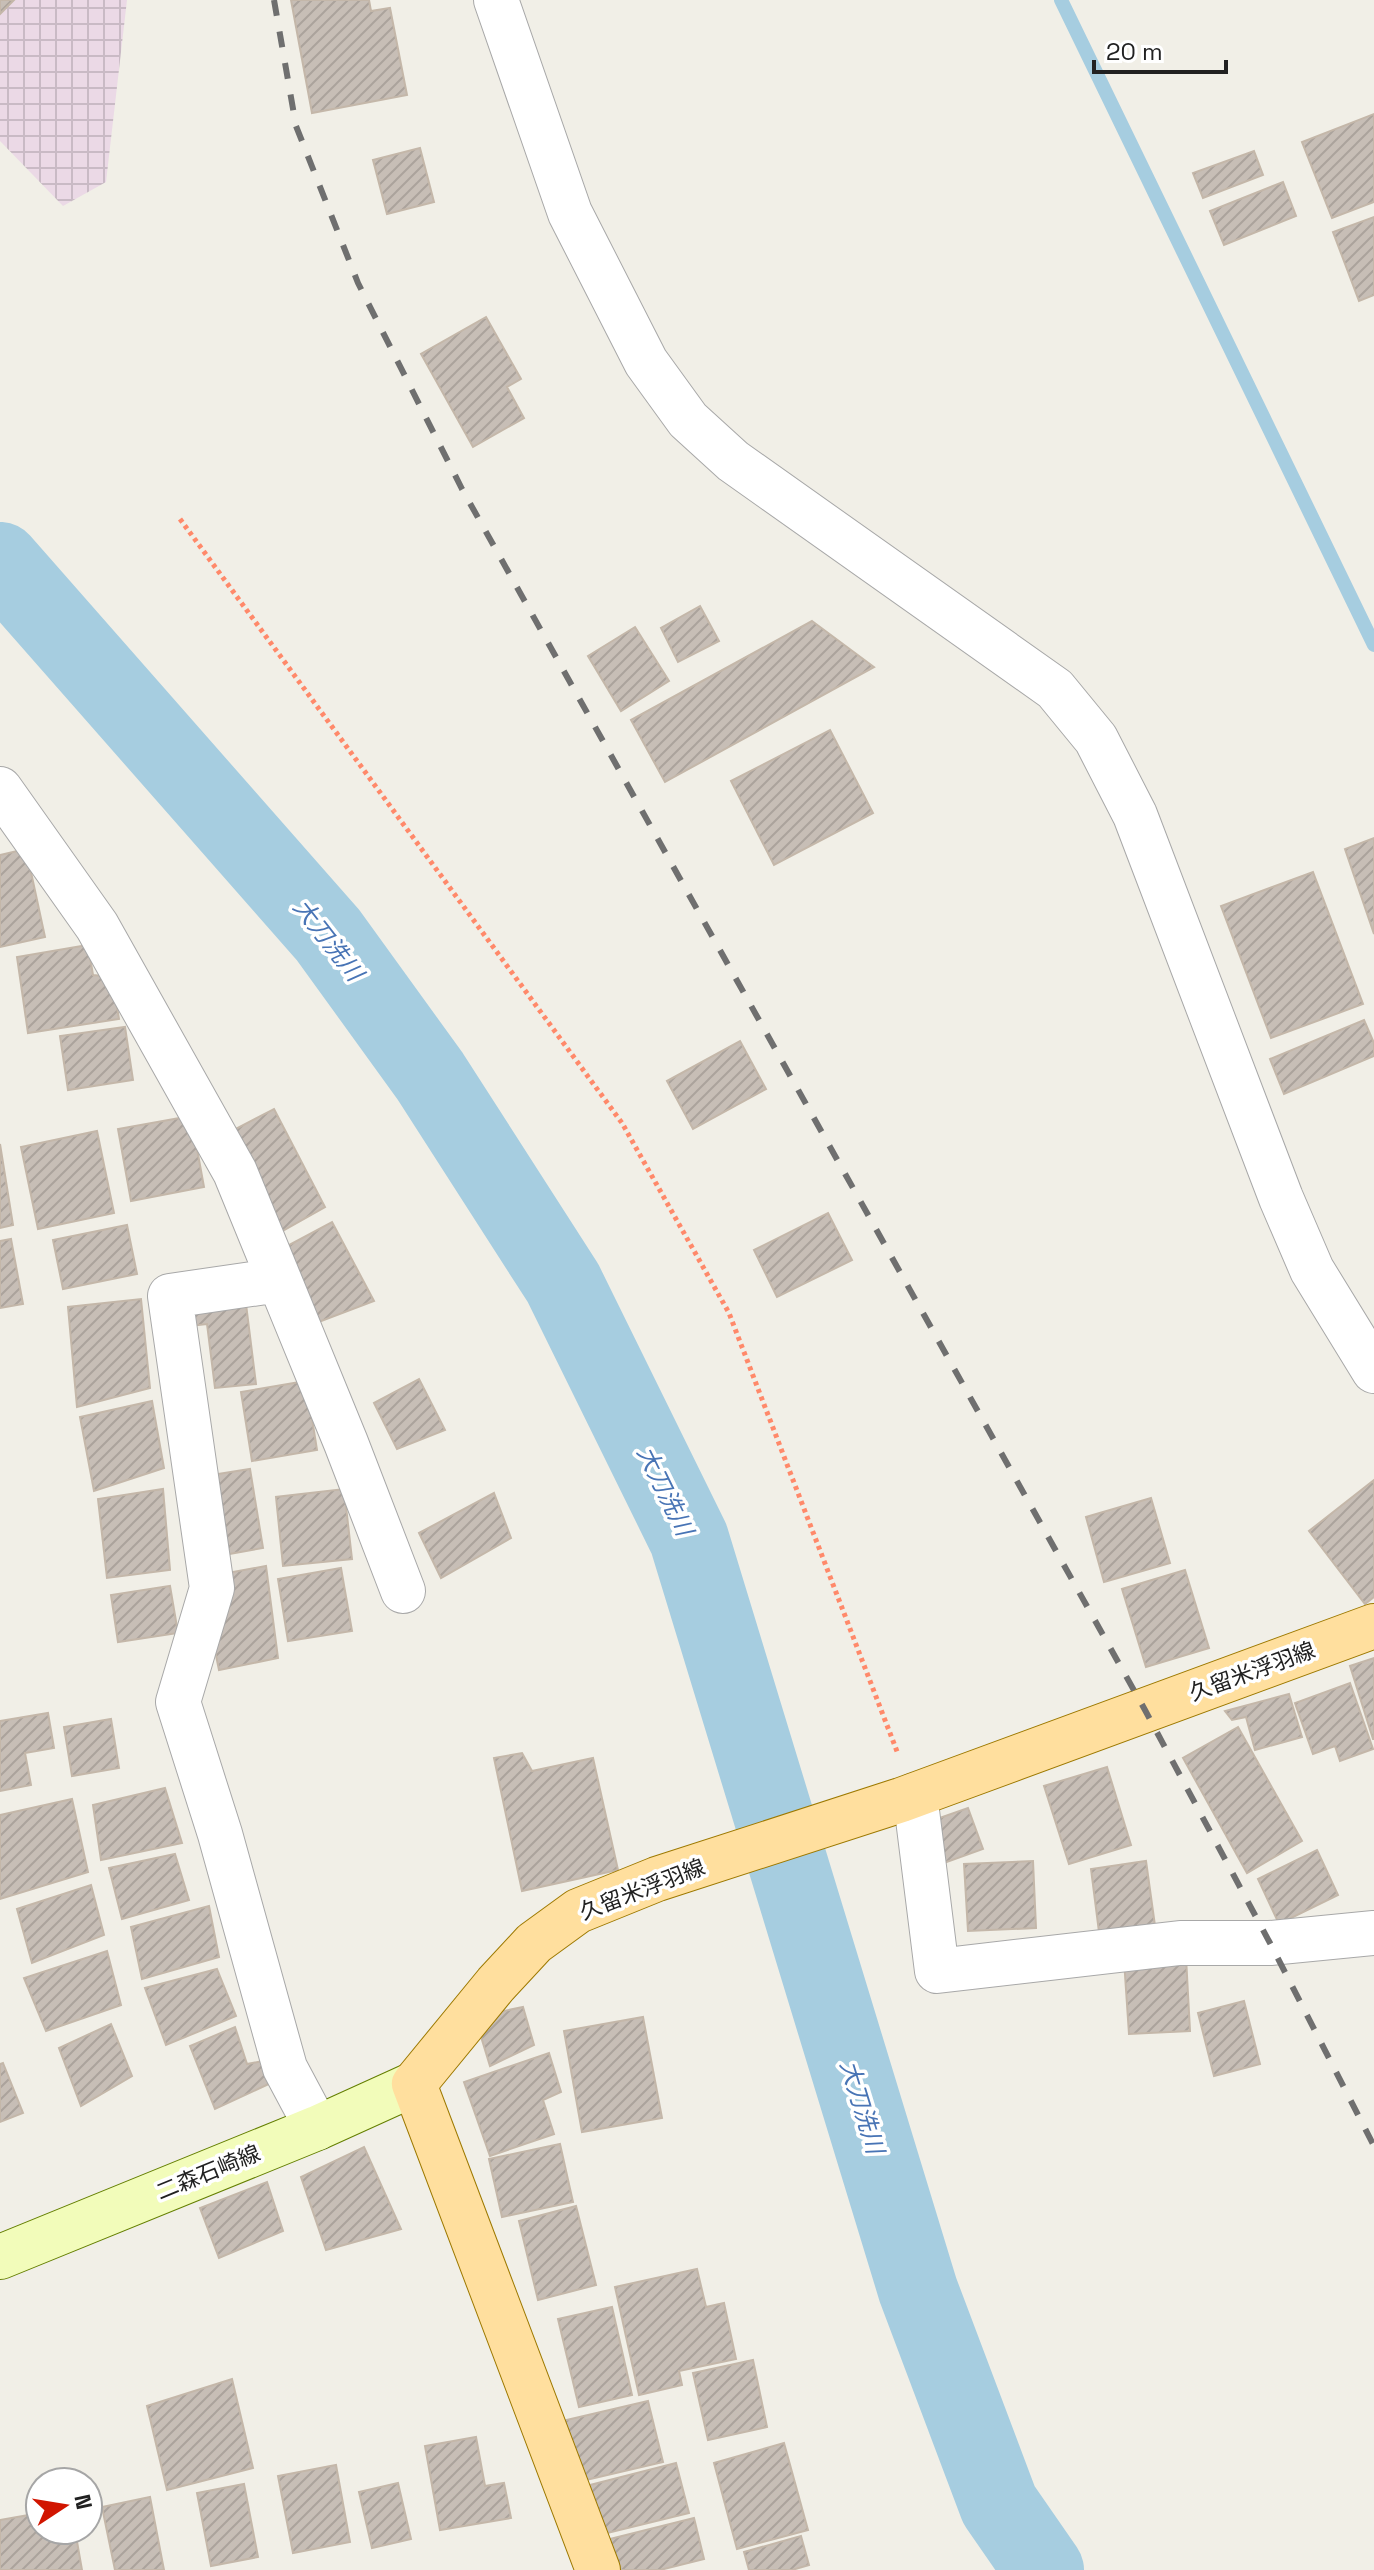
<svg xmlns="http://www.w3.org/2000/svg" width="1374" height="2570" font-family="'Space Grotesk','Noto Sans JP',sans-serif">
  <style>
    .industrial { fill: url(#industrial-grid) }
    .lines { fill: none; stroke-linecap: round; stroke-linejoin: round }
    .stream { stroke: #a6cde0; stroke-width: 14 }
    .river { stroke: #a6cde0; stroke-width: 80 }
    .building { fill: url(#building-hatch); stroke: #c4b7a9; stroke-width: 2 }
    .minor-casing { stroke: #a8a8a8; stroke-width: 46 }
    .secondary-casing { stroke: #647f01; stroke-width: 46 }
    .primary-casing { stroke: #9d7900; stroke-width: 46 }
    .path { stroke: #ff896a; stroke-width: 5; stroke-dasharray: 4 4; stroke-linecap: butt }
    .minor { stroke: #fff; stroke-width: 44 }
    .secondary { stroke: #f2fcba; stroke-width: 44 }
    .primary { stroke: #ffdf9e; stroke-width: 44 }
    .rail { stroke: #6f6f6f; stroke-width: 6; stroke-dasharray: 16 16; stroke-linecap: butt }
    .labels { text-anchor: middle; stroke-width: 7; stroke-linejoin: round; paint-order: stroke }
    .street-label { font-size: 22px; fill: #212121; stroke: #fff }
    .water-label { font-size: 24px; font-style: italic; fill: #4874b5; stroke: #fff }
  </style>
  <defs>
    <pattern id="industrial-grid" width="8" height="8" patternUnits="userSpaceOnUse" patternTransform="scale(2)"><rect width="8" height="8" fill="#ebd9e6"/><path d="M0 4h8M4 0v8" fill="none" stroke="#c9bac5"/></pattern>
    <pattern id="building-hatch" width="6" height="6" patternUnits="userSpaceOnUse" patternTransform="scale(2)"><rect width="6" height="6" fill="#c7beb6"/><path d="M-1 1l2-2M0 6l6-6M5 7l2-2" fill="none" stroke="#aba39c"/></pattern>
  </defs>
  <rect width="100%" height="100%" fill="#f1efe7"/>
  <path class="industrial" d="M0 0H127L106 182 63 206 0 141Z"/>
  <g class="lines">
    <path class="stream" d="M1061 0 1374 645"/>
    <path class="river" d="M0 562 328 935 430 1076 563 1283 689 1539 918 2290 999 2505 1044 2570"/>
  </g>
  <path class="building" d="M0 0H14L0 14Z
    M291 0H369L371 11 390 8 407 95 312 113Z
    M1374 114V202L1332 218 1302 142Z
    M420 148 434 202 387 214 373 160Z
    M1254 151 1263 175 1203 198 1193 173Z
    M1283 182 1296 216 1224 245 1210 211Z
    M1374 217V295L1359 301 1333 232Z
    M486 317 521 379 507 387 524 418 473 447 421 354Z
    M700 606 719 641 678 662 661 628Z
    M812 621 874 667 665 782 631 720Z
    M635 627 669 681 621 711 588 656Z
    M830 730 873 813 774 865 731 781Z
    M1374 838V934L1345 849Z
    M26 849 45 937 0 947V855Z
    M1313 872 1363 1004 1271 1038 1221 906Z
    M88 945 93 975 112 977 119 1019 28 1033 17 957Z
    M1364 1020 1374 1043V1056L1284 1094 1270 1059Z
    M125 1027 133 1080 68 1090 60 1036Z
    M740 1041 766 1089 693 1129 667 1081Z
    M274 1109 325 1207 277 1234 228 1133Z
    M191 1116 204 1187 131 1201 118 1129Z
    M97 1131 114 1213 38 1229 21 1147Z
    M0 1144 13 1225 0 1228Z
    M828 1213 852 1260 777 1297 754 1250Z
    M332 1222 374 1301 316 1323 278 1251Z
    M127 1225 137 1274 63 1289 53 1240Z
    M11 1239 23 1304 0 1308V1241Z
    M245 1296 256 1384 215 1388 207 1324 182 1327 180 1304Z
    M141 1299 150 1388 77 1407 68 1307Z
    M419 1379 445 1430 397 1449 374 1403Z
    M306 1381 317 1450 252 1461 241 1392Z
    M152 1401 164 1468 94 1491 80 1417Z
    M250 1469 263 1548 218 1556 205 1476Z
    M1374 1480V1597L1365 1604 1309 1531Z
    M163 1489 170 1570 107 1578 98 1499Z
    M344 1489 352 1559 283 1566 276 1497Z
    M494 1493 511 1538 441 1578 419 1533Z
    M1151 1498 1170 1563 1104 1582 1086 1517Z
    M266 1566 278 1658 219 1670 200 1578Z
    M341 1568 352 1631 288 1641 278 1579Z
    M1185 1570 1209 1648 1146 1667 1122 1589Z
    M170 1586 178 1633 118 1642 111 1595Z
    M1374 1658V1739H1373L1350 1666Z
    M1350 1683 1373 1749 1340 1761 1335 1746 1313 1754 1295 1703Z
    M1289 1694 1302 1737 1255 1750 1246 1717 1232 1720 1225 1711Z
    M48 1713 54 1748 25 1753 31 1785 0 1791V1721Z
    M111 1719 119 1768 72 1776 64 1727Z
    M1238 1727 1302 1841 1247 1873 1183 1758Z
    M522 1753 532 1771 593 1758 618 1870 522 1891 494 1758Z
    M1107 1767 1131 1845 1069 1864 1044 1786Z
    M165 1788 182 1843 101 1860 93 1805Z
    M72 1799 88 1872 0 1899V1815Z
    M968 1808 983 1849 919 1872 905 1830Z
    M1317 1850 1338 1895 1279 1924 1258 1879Z
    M175 1854 189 1900 122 1919 109 1868Z
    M1033 1861 1036 1928 968 1931 964 1864Z
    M1146 1861 1156 1933 1100 1940 1091 1869Z
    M91 1885 104 1935 32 1963 17 1909Z
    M209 1906 219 1957 142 1979 131 1927Z
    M107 1951 121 2005 46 2031 24 1978Z
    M1186 1957 1190 2031 1129 2034 1124 1960Z
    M217 1969 236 2016 166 2045 145 1988Z
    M1244 2001 1260 2064 1214 2076 1198 2013Z
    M523 2007 534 2045 490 2066 475 2017Z
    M643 2017 662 2118 582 2132 564 2031Z
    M111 2024 132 2076 81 2106 59 2048Z
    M235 2027 247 2064 263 2061 269 2084 215 2109 190 2046Z
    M549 2053 561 2092 543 2100 554 2134 490 2156 464 2082Z
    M3 2063 23 2113 0 2122V2064Z
    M560 2144 573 2202 502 2217 489 2159Z
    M364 2147 401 2229 326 2250 301 2177Z
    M267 2182 283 2231 219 2258 200 2208Z
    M576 2206 596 2285 538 2300 519 2221Z
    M697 2269 706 2307 724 2303 736 2359 679 2371 682 2385 639 2395 615 2287Z
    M612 2307 632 2395 579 2407 558 2319Z
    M753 2360 767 2427 708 2440 693 2373Z
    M232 2379 253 2468 167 2490 147 2406Z
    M648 2401 663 2462 573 2483 558 2422Z
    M476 2437 485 2486 504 2483 511 2518 440 2530 425 2446Z
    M784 2443 808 2530 737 2549 714 2463Z
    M676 2463 689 2513 603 2534 590 2485Z
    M336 2465 350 2542 293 2553 278 2476Z
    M398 2483 411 2539 372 2548 359 2492Z
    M244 2484 258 2557 211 2566 197 2493Z
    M150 2497 164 2570H115L102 2507Z
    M40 2513V2530H75L82 2570H0V2520Z
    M694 2518 704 2559 660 2570H618L610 2539Z
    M801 2536 809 2565 792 2570H749L744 2552Z"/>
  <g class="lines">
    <defs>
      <path id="minor" d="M496 0 570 213 646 362 688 420 733 461 1055 689 1096 739 1135 815 1281 1198 1312 1270 1374 1371
        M0 789 97 926 235 1172 346 1443 403 1591
        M279 1280 170 1296 212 1588 178 1702 220 1834 285 2068 317 2128
        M915 1795 937 1971 1180 1943H1270L1374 1933"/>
      <path id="secondary" d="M0 2257 317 2128 414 2084"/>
      <path id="primary" d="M598 2570 414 2084 496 1984 534 1943 578 1911 657 1879 901 1800 1374 1626"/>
    </defs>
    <use href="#minor" class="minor-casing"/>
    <use href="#secondary" class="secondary-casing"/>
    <use href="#primary" class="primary-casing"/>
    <path class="path" d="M180 519 622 1123 729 1313 898 1754"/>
    <use href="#minor" class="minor"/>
    <use href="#secondary" class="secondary"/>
    <use href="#primary" class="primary"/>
    <path class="rail" d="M274 0 296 126 358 283 462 489 1145 1710 1270 1943 1374 2146"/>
  </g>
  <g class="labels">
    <g class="street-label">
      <text transform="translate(1252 1671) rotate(-20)" y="8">久留米浮羽線</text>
      <text transform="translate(642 1889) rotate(-21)" y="8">久留米浮羽線</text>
      <text transform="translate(208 2172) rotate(-22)" y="8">二森石崎線</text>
    </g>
    <g class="water-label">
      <text transform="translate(328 940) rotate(52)" y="8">大刀洗川</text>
      <text transform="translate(665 1491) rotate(64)" y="8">大刀洗川</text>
      <text transform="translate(862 2107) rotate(73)" y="8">大刀洗川</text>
    </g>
  </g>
  <g transform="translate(64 2506) rotate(78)"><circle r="38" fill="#ffffff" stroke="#a6a6a6" stroke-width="2"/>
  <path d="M0-6L14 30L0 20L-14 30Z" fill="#d11500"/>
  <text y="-12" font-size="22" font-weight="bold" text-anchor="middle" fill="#212121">N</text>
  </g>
  <path d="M1094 60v12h132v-12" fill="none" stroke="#212121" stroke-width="4"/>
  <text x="1106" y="60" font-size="24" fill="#212121" stroke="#ffffff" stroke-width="6" paint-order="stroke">20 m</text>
</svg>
